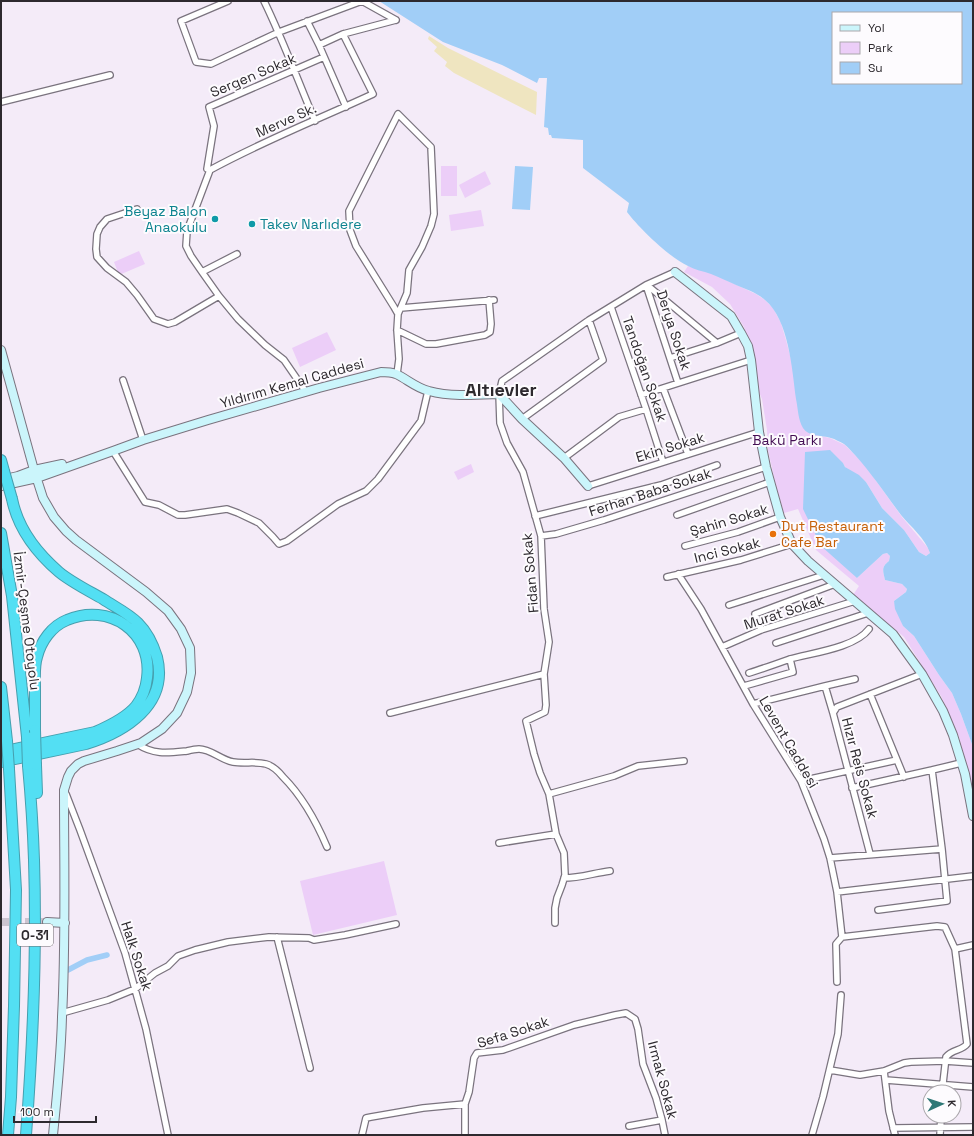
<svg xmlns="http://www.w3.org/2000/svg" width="974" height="1136" font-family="'Space Grotesk',sans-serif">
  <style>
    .green { fill: #eccef8 }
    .sand { fill: #efe5c0 }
    .water { fill: #a1cef7; fill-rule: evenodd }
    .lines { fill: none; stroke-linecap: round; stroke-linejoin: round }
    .canal { stroke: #a1cef7; stroke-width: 5.5 }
    .secondary-tunnel { stroke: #ccc4d0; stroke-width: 8; stroke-dasharray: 8 4; stroke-linecap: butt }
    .street-casing { stroke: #7a737e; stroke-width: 8 }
    .secondary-casing { stroke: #7a737e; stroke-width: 10 }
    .highway-casing { stroke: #469fae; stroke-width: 12 }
    .street { stroke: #fff; stroke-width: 5.5 }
    .secondary { stroke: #cbf5fb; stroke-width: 8 }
    .highway { stroke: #53dff3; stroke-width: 10 }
    .highway-bridge-casing { stroke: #469fae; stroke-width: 12; stroke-linecap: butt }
    .highway-bridge { stroke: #53dff3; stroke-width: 10 }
    .culture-dot { fill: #0f9aa8; stroke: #fdfbfe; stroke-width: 1.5 }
    .food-dot { fill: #e8710a; stroke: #fdfbfe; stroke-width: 1.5 }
    .labels { text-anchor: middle; stroke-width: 4; stroke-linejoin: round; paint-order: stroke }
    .shield { fill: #fdfbfe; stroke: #6b686c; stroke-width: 1 }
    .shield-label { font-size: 13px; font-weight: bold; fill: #2d292e }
    .street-label { font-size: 14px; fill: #2d292e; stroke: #fdfbfe }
    .culture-label { font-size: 14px; fill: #0d838f; stroke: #fdfbfe; text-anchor: end }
    .park-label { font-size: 14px; fill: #440e54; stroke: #fdfbfe }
    .food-label { font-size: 14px; fill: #c56008; stroke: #fdfbfe; text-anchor: start }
    .district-label { font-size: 18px; font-weight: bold; fill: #2d292e; stroke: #fdfbfe }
  </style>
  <rect width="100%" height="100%" fill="#f4ebf8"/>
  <path class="green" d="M441 166H457V196H441Z
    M485 171 491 184 465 198 459 185Z
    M481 210 484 226 451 231 449 215Z
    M139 251 145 264 119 275 114 262Z
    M688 266 711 273 756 294 765 300 773 308 781 323 786 340 811 434 830 438 845 445 864 464 902 517 928 548 930 553 926 556 919 552 904 530 882 508 866 482 845 467 843 463 857 578 883 554 887 553 890 556 889 561C881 567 883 571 885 580L902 584 907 589 906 592 894 601 903 626 914 636 939 675 952 693 961 714 973 747V794L959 737 941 696 904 637 853 595 859 586 816 550 798 509 784 513 776 486 768 450 767 430 762 399 758 390 753 353 744 327 730 304 712 287 684 272Z
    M327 332 336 350 300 367 292 348Z
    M471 464 474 472 458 480 454 472Z
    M384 861 397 915 313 935 300 881Z"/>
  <path class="sand" d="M429 36 448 48 537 92 536 115 454 73 445 66 447 62 434 51 437 47 428 39Z"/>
  <path class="water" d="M379 1H973V747L961 714 952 693 939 675 914 636 903 626 895 609 894 601 906 592 907 589 902 584 885 580C883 571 881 567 889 561L890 556 887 553 883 554 857 578 821 546 803 509 805 452 830 450 843 463 845 467 859 475 866 482 882 508 904 530 919 552 926 556 930 553C925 538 911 527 901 515 886 495 872 474 855 455 852 452 848 447 844 444 840 442 835 439 831 438 822 435 809 437 803 428 798 420 798 408 796 399 792 369 789 320 765 300 757 293 746 289 736 285 727 281 719 277 711 274 703 271 695 270 688 266 670 258 639 228 627 212L629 203 583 168V140L552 138 551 135H549L548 128 544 127 547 78H539L537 83 502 65 443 42ZM833 13H961V83H833Z
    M515 166 533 167 530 210 512 209Z"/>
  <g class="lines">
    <path class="canal" d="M68 970 87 960 107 955"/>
    <path class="secondary-tunnel" d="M1 922H47"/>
    <defs>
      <path id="street" d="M228 1 181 21 196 62 211 64 279 32 362 1
        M264 1C283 40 298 81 315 121
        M362 1 396 20
        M307 21 319 45 346 107
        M319 45 343 34 396 20
        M1 102 110 75
        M210 170 187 231 186 246 191 256 202 272 219 296 238 319 265 345 284 360 306 392
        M210 170C263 141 319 119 373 94L343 34
        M210 170 207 169 214 126 209 107 324 57
        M137 209 107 219 100 227 97 234 96 249 97 257 107 268 126 282 137 295 154 319 168 324 175 322 219 296
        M202 272 237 254
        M646 285 678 383
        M647 285 717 343
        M611 307 646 409 663 462
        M401 308 494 300
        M397 330 426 344H436L485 335 490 332 491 324 489 300
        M670 358 717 343 741 333
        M397 374 399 359 397 330 398 314 407 293 409 270 422 247 431 226 434 214 431 147 398 114 349 211 350 230 356 246 394 307 398 314
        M123 380 143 440
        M663 388 688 454
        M641 395 751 360
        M522 419 603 360 589 320
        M113 451 145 502 159 505 178 515H185L227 509 238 513 259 523 273 537 279 544 287 541 338 504 366 491 378 479 421 421 428 391
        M564 458 619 417 646 409
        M588 486 759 432
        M677 515 770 482
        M535 516 661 485 717 465
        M541 536 556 534 604 520 766 467
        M685 546 738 532 780 517
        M678 574 701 609 753 704 801 781 824 839 830 858 837 892 842 937 836 944 837 982
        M667 577 741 560 792 544
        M729 605 824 575
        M761 630 755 614 835 584
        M776 643 868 613
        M722 647 761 630 855 601
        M749 673C762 669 776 664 790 659 811 653 855 648 869 629
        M744 686 793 672 790 659
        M825 686 855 679
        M870 694 904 777
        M753 704 825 686 833 713
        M390 713 544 674
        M137 744C154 755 167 753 187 751 191 750 195 749 199 749 211 749 221 760 233 762 244 764 256 761 266 764 273 766 279 772 283 777 303 797 316 821 327 847
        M801 781 897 760
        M852 788 932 770
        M66 794 80 830 125 953 146 1029 168 1135
        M549 794 614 776 638 766 684 761
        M499 843 556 834
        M870 854 833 713 837 707 922 674
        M830 858 942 849
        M564 878C580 878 594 873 610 871
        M837 892 973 876
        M878 910 947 901 942 849 932 770 961 763
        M555 923V908L557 898 562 885 565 875 564 853 556 834 549 794 540 773 534 754 526 721 545 712 546 705 544 674 549 642 544 609 541 536 523 472 507 443 500 423 499 394 502 381 589 320 646 285 675 272
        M277 937 310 1068
        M842 937 937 926 945 927 955 949 967 1044C962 1051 952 1049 946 1057L942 1092
        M955 949 973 945
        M62 1013 108 1000 135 989 155 973 168 966 178 956 195 950 228 942 269 937 309 938 314 940 345 935 396 924
        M830 1070 860 1075 884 1071 904 1063 911 1062 945 1061 973 1063
        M884 1071 889 1111 895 1135
        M886 1080 973 1087
        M465 1104V1135
        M629 1126 662 1120
        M893 1128 973 1127
        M362 1135 366 1118 371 1117 423 1108 465 1104 469 1092 474 1058 477 1053 503 1050 574 1025 615 1015 626 1013 635 1019 638 1029 643 1064 656 1098 662 1120 665 1135
        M812 1135 823 1097 838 1034 841 995
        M940 1135 941 1116"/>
      <path id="secondary" d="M675 272 731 316 741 333 748 346 751 360 759 432 766 467 780 517 792 544 808 561 893 634 922 674 943 711 953 735 965 774 973 816
        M1 350 34 470 43 498 54 517 66 531 76 540 146 592 168 611 181 629 190 648 191 673 187 692 177 713 162 729 141 743 117 751 84 761 78 764 71 771 68 777 64 790C64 866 66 942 62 1017 61 1057 57 1096 53 1135
        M1 480 18 476 34 470 62 464
        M1 486 37 478 113 451 143 440 208 420 319 388 381 372C386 372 391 372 396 374 407 379 416 388 429 391 451 397 476 395 499 394L522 419 564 458 588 486
        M47 922 65 923"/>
      <path id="highway" d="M1 460 4 471
        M1 533 12 596 27 737
        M1 687 7 741
        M1 752 95 732C109 726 126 718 136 706 142 698 146 688 147 678 153 632 109 602 67 620 52 626 41 641 37 657 34 666 35 677 35 687 35 701 35 715 35 730
        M1 762 86 744C125 732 169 705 157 657 153 644 148 633 138 623 128 613 115 607 103 599 89 591 71 582 59 572 37 553 18 529 12 499
        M36 765 37 793
        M8 1135 11 1097 14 1006 16 890 9 769
        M26 1135C33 1043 37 952 34 860 33 829 31 798 28 766"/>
    </defs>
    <use href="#street" class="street-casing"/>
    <use href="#secondary" class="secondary-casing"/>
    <use href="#highway" class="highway-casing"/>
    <use href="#street" class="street"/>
    <use href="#secondary" class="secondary"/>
    <use href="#highway" class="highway"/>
    <defs>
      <path id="highway-bridge" d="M4 471 12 499
        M35 730 36 765
        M27 737 28 766
        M7 741 9 769"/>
    </defs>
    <use href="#highway-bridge" class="highway-bridge-casing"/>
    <use href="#highway-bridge" class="highway-bridge"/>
  </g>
  <g class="culture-dot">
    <circle cx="215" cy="219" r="4"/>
    <circle cx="252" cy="224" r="4"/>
  </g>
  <circle class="food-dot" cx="773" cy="534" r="4"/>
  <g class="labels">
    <rect class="shield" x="17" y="924" width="36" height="22" rx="3"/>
    <g class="shield-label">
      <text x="35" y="940">O-31</text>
    </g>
    <g class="street-label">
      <text transform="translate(253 75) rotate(-23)" y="5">Sergen Sokak</text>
      <text transform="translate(286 120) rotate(-24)" y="5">Merve Sk.</text>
      <text transform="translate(674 330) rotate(72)" y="5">Derya Sokak</text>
      <text transform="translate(645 369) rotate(71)" y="5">Tandoğan Sokak</text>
      <text transform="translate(292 383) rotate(-16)" y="5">Yıldırım Kemal Caddesi</text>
      <text transform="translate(670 447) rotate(-17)" y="5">Ekin Sokak</text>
      <text transform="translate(650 492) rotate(-18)" y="5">Ferhan Baba Sokak</text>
      <text transform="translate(729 520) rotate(-17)" y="5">Şahin Sokak</text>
      <text transform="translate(727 550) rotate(-14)" y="5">Inci Sokak</text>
      <text transform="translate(530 573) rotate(-95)" y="5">Fidan Sokak</text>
      <text transform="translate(784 612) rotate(-18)" y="5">Murat Sokak</text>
      <text transform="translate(27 621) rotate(83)" y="5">İzmir-Çeşme Otoyolu</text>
      <text transform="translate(789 742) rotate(60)" y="5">Levent Caddesi</text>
      <text transform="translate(860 768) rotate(75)" y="5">Hızır Reis Sokak</text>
      <text transform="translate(137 956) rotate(72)" y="5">Halk Sokak</text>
      <text transform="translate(513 1032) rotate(-18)" y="5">Sefa Sokak</text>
      <text transform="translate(663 1080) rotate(75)" y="5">Irmak Sokak</text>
    </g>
    <g class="culture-label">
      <text x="207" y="216">Beyaz Balon<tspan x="207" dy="16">Anaokulu</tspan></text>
      <text x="260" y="229" text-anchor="start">Takev Narlıdere</text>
    </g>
    <g class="park-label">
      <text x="787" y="445">Bakü Parkı</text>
    </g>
    <g class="food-label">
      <text x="781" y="531">Dut Restaurant<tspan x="781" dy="16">Cafe Bar</tspan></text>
    </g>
    <g class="district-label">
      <text x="501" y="396">Altıevler</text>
    </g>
  </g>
  <rect width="974" height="1136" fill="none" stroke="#2d292e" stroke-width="4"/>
  <rect x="832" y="12" width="130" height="72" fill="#fdfbfe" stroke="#aaa7ab"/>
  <rect x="840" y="25" width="20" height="6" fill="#cbf5fb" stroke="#aaa7ab"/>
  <text x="868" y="32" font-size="12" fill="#2d292e">Yol</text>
  <rect x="840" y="42" width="20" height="12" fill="#eccef8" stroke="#aaa7ab"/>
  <text x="868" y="52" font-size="12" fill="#2d292e">Park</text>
  <rect x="840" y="62" width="20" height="12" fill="#a1cef7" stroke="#aaa7ab"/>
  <text x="868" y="72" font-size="12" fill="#2d292e">Su</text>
  <g transform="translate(942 1104) rotate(87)"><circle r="19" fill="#fdfbfe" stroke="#aaa7ab"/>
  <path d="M0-3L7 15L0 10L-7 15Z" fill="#2e7876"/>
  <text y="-6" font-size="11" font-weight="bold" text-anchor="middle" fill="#2d292e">K</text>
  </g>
  <path d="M14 1116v6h82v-6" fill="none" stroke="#2d292e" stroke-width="2"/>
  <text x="20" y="1116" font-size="12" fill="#2d292e" stroke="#fdfbfe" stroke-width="3" paint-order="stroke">100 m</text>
</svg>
